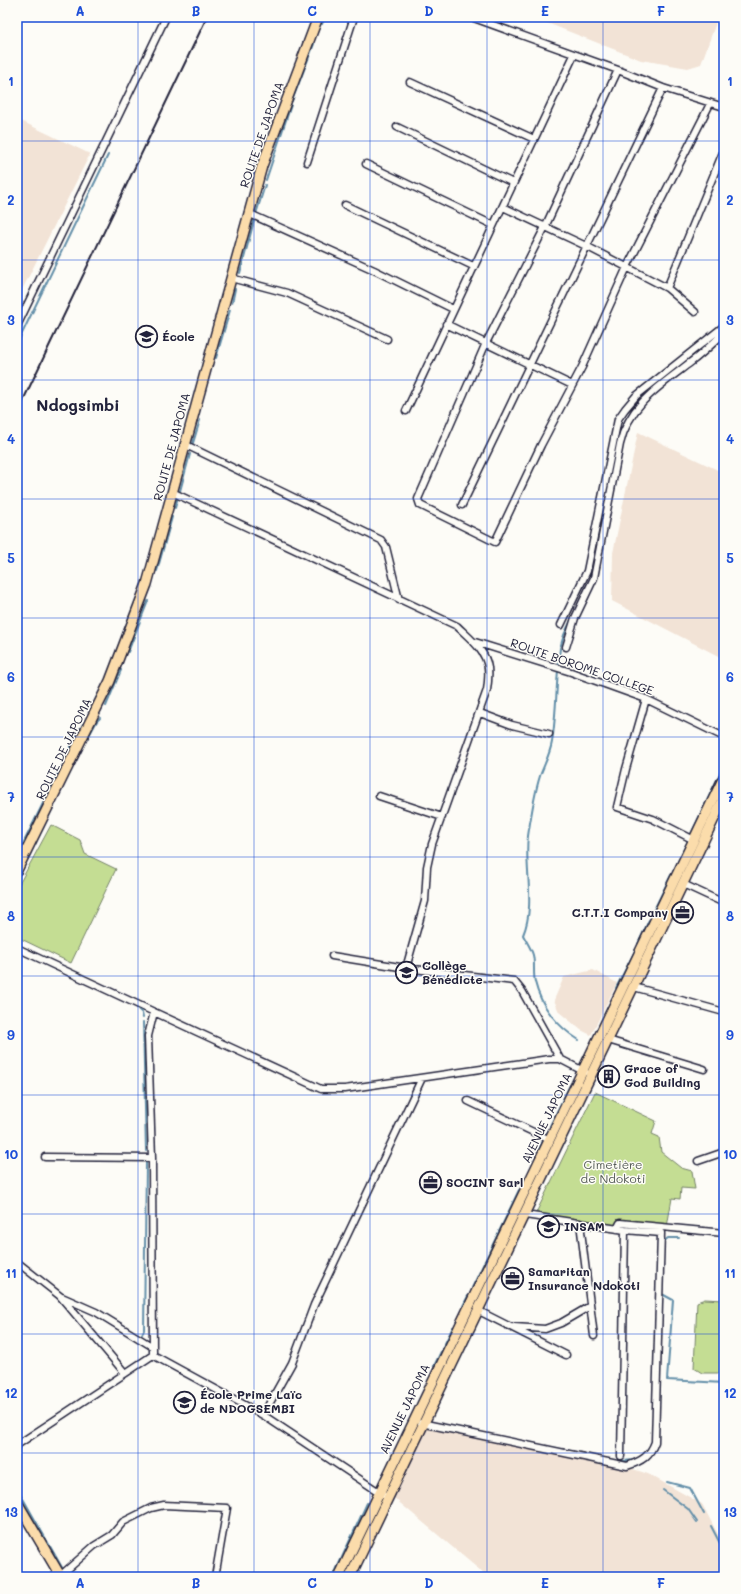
<svg xmlns="http://www.w3.org/2000/svg" width="741" height="1594" font-family="Mali,sans-serif">
  <style>
    .built { fill: #f2e3d6 }
    .green { fill: #c4dd93; stroke: #738067 }
    .lines { fill: none; stroke-linecap: round; stroke-linejoin: round }
    .stream { stroke: #648fa9; stroke-width: 2 }
    .minor-casing { stroke: #22223b; stroke-width: 9 }
    .primary-casing { stroke: #22223b; stroke-width: 12 }
    .minor { stroke: #fdfcf7; stroke-width: 6 }
    .primary { stroke: #fbdcab; stroke-width: 9 }
    .rail { stroke: #22223b; stroke-width: 2 }
    .grid { fill: none; stroke: #1d4ed8; stroke-width: 1; stroke-opacity: 0.55 }
    .labels { text-anchor: middle; stroke-width: 3; stroke-linejoin: round; paint-order: stroke }
    .street-label { font-size: 12px; fill: #22223b; stroke: #fdfcf7 }
    .poi-label { font-size: 12px; font-weight: bold; fill: #22223b; stroke: #fdfcf7; text-anchor: start }
    .park-label { font-size: 12px; fill: #535a55; stroke: #fdfcf7 }
    .district-label { font-size: 16px; font-weight: bold; fill: #22223b; stroke: #fdfcf7 }
    .neatline { fill: none; stroke: #1d4ed8; stroke-width: 1.5 }
    .grid-label { font-size: 13px; text-anchor: middle; font-weight: bold; fill: #1d4ed8 }
  </style>
  <rect width="100%" height="100%" fill="#fdfcf7"/>
  <filter id="ink" filterUnits="userSpaceOnUse"><feTurbulence type="fractalNoise" baseFrequency=".025" numOctaves="2"/><feDisplacementMap in="SourceGraphic" scale="8" xChannelSelector="R" yChannelSelector="G"/><feConvolveMatrix kernelMatrix="1 2 1 2 8 2 1 2 1" color-interpolation-filters="sRGB"/></filter>
  <g filter="url(#ink)">
    <path class="built" d="M532 17H718L701 64 688 68 641 60Z
      M17 119 90 154 17 300Z
      M638 432 724 473V659L612 601 613 553Z
      M593 970 617 983 591 1035 581 1030 559 1012 554 1000 564 977Z
      M427 1425 624 1466 648 1474 702 1504 724 1546V1577H488L394 1498Z"/>
    <path class="green" d="M51 825 80 840 85 854 116 869 71 963 17 937V888Z
      M595 1092 656 1121 652 1134 659 1137 661 1152 681 1168 692 1171 695 1189 681 1188 680 1199 672 1198 667 1227 625 1223 619 1227 535 1215Z
      M705 1299 724 1300V1373H702L694 1368 697 1302Z"/>
    <g class="lines">
      <path class="stream" d="M322 24 325 17
        M292 101 314 44
        M273 125 281 103
        M266 180 291 105
        M256 214 265 185
        M240 273 254 221
        M232 303 235 289
        M17 344 108 155
        M216 358 230 310
        M193 443 200 420
        M617 444C621 426 630 411 643 398
        M180 491 190 454
        M175 508 178 497
        M157 571 172 517
        M128 652 148 601
        M102 687 107 677
        M94 703 98 695
        M106 706 121 670
        M87 739 97 721 100 718
        M63 761 83 724
        M690 836 724 765
        M17 856 61 767
        M673 872 688 841
        M651 916 671 875
        M638 944 649 920
        M616 988 636 949
        M136 1007 142 1013 143 1018
        M143 1022 146 1151
        M579 1040C558 1027 541 1007 535 982 533 973 535 963 533 955 531 948 526 941 523 935 536 904 524 868 528 836 531 816 534 795 540 776 544 765 550 754 552 742 557 711 556 680 560 648L564 635 580 601
        M550 1126 570 1085
        M538 1151 548 1131
        M663 1242 668 1238H679
        M472 1288 519 1190
        M662 1294 673 1300 667 1380 724 1383
        M463 1306 468 1296
        M142 1334 144 1330 146 1163
        M434 1366 453 1327
        M622 1461 635 1460
        M667 1482 690 1488 704 1514
        M17 1488 64 1571
        M663 1490 688 1509 697 1522
        M711 1526 724 1551
        M333 1577 367 1503"/>
      <defs>
        <path id="minor" d="M471 17 618 70 663 88 724 107
          M618 70 545 227 486 343 418 499 420 505 495 542 541 445 582 367 627 267 710 104
          M410 82 534 139
          M397 127 513 183
          M307 162 354 17
          M366 164 493 225
          M345 205 473 266
          M503 207 586 246 667 288 695 312
          M248 213 374 270 453 309
          M231 278 287 293 387 339
          M667 288 724 150
          M446 324 572 385
          M17 326 166 17
          M406 411 574 55
          M184 444 381 540 386 547 399 600
          M172 492 457 626C468 637 486 650 488 668 489 675 488 683 487 690L432 844 427 867 425 901 406 968
          M462 505 663 88
          M561 625 587 571 618 419 625 409 636 396 724 326
          M475 642 571 672 646 699 724 737
          M566 647 575 618 594 578 620 444C629 404 661 385 691 362 703 353 713 343 724 333
          M646 699 626 769 617 807 653 819 694 840
          M480 713 512 725 549 734
          M379 796 442 817
          M683 884 724 903
          M17 948 154 1012 148 1036 152 1158 153 1355 263 1415 388 1498
          M332 956 406 968 514 981 522 991 560 1059
          M634 987 724 1012
          M154 1012 321 1089H345L549 1059H560L585 1072
          M608 1040 704 1069
          M468 1101 550 1140
          M45 1157 152 1158
          M698 1161 724 1152
          M580 1223 594 1336
          M617 1229 620 1223 724 1233
          M17 1262 60 1296 125 1373
          M62 1297 96 1312 153 1347
          M479 1311 566 1355
          M514 1327 545 1329 561 1323 590 1306
          M263 1415 292 1363 314 1305 422 1078
          M421 1423 627 1466C642 1461 650 1456 655 1442L661 1233 625 1230 525 1215
          M17 1445 153 1355
          M621 1456 625 1230
          M60 1576 94 1546 112 1535 123 1522 151 1508 164 1505 227 1508 215 1577"/>
        <path id="primary" d="M17 870 110 681 147 584 262 166 318 17
          M17 1502 61 1577
          M339 1577 724 777
          M350 1577 724 798"/>
      </defs>
      <use href="#minor" class="minor-casing"/>
      <use href="#primary" class="primary-casing"/>
      <use href="#minor" class="minor"/>
      <use href="#primary" class="primary"/>
      <path class="rail" d="M17 413 207 17"/>
    </g>
  </g>
  <path class="grid" d="M138 17V1577M254 17V1577M370 17V1577M487 17V1577M603 17V1577M17 141H724M17 260H724M17 380H724M17 499H724M17 618H724M17 737H724M17 857H724M17 976H724M17 1095H724M17 1214H724M17 1334H724M17 1453H724"/>
  <defs>
    <symbol id="school-ring" viewBox="-11 -11 22 22"><circle r="9.5" fill="#fdfcf7" stroke="#22223b" stroke-width="1.5"/><path d="M0-5L7-2L0 1L-7-2ZM-4 1L0 2.5L4 1V4Q0 6-4 4Z" fill="#22223b"/></symbol>
    <symbol id="office-ring" viewBox="-11 -11 22 22"><circle r="9.5" fill="#fdfcf7" stroke="#22223b" stroke-width="1.5"/><path d="M-6-3h4V-5.5h4V-3h4V5H-6ZM-1-4.5V-3h2v-1.5ZM-6 0V1H6V0Z" fill="#22223b"/></symbol>
    <symbol id="building-ring" viewBox="-11 -11 22 22"><circle r="9.5" fill="#fdfcf7" stroke="#22223b" stroke-width="1.5"/><path d="M-4-6H4V6H1V3H-1V6H-4ZM-2.5-4.3h1.7v1.8h-1.7ZM.8-4.3h1.7v1.8H.8ZM-2.5-1h1.7V.8h-1.7ZM.8-1h1.7V.8H.8Z" fill="#22223b"/></symbol>
  </defs>
  <g fill-rule="evenodd">
    <use href="#school-ring" x="134" y="324" width="25" height="25"/>
    <use href="#office-ring" x="670" y="900" width="25" height="25"/>
    <use href="#school-ring" x="394" y="960" width="25" height="25"/>
    <use href="#building-ring" x="596" y="1064" width="25" height="25"/>
    <use href="#office-ring" x="418" y="1170" width="25" height="25"/>
    <use href="#school-ring" x="536" y="1214" width="25" height="25"/>
    <use href="#office-ring" x="500" y="1266" width="25" height="25"/>
    <use href="#school-ring" x="172" y="1390" width="25" height="25"/>
  </g>
  <g class="labels">
    <g class="street-label">
      <text transform="translate(262 135) rotate(-71)" y="4">ROUTE DE JAPOMA</text>
      <text transform="translate(172 447) rotate(-75)" y="4">ROUTE DE JAPOMA</text>
      <text transform="translate(582 667) rotate(19)" y="4">ROUTE BOROME COLLEGE</text>
      <text transform="translate(64 749) rotate(-64)" y="4">ROUTE DE JAPOMA</text>
      <text transform="translate(547 1118) rotate(-64)" y="4">AVENUE JAPOMA</text>
      <text transform="translate(405 1409) rotate(-64)" y="4">AVENUE JAPOMA</text>
    </g>
    <g class="poi-label">
      <text x="162" y="341">École</text>
      <text x="668" y="917" text-anchor="end">C.T.T.I Company</text>
      <text x="422" y="970">Collège<tspan x="422" dy="14">Bénédicte</tspan></text>
      <text x="624" y="1073">Grace of<tspan x="624" dy="14">God Building</tspan></text>
      <text x="446" y="1187">SOCINT Sarl</text>
      <text x="564" y="1231">INSAM</text>
      <text x="528" y="1276">Samaritan<tspan x="528" dy="14">Insurance Ndokoti</tspan></text>
      <text x="200" y="1399">École Prime Laïc<tspan x="200" dy="14">de NDOGSEMBI</tspan></text>
    </g>
    <g class="park-label">
      <text x="613" y="1169">Cimetière<tspan x="613" dy="14">de Ndokoti</tspan></text>
    </g>
    <g class="district-label">
      <text x="78" y="411">Ndogsimbi</text>
    </g>
  </g>
  <rect width="741" height="1594" fill="none" stroke="#fdfcf7" stroke-width="44"/>
  <rect x="22" y="22" width="697" height="1550" class="neatline"/>
  <g class="grid-label">
    <text x="80" y="16">A</text>
    <text x="196" y="16">B</text>
    <text x="312" y="16">C</text>
    <text x="429" y="16">D</text>
    <text x="545" y="16">E</text>
    <text x="661" y="16">F</text>
    <text x="11" y="86">1</text>
    <text x="730" y="86">1</text>
    <text x="11" y="205">2</text>
    <text x="730" y="205">2</text>
    <text x="11" y="325">3</text>
    <text x="730" y="325">3</text>
    <text x="11" y="444">4</text>
    <text x="730" y="444">4</text>
    <text x="11" y="563">5</text>
    <text x="730" y="563">5</text>
    <text x="11" y="682">6</text>
    <text x="730" y="682">6</text>
    <text x="11" y="802">7</text>
    <text x="730" y="802">7</text>
    <text x="11" y="921">8</text>
    <text x="730" y="921">8</text>
    <text x="11" y="1040">9</text>
    <text x="730" y="1040">9</text>
    <text x="11" y="1159">10</text>
    <text x="730" y="1159">10</text>
    <text x="11" y="1278">11</text>
    <text x="730" y="1278">11</text>
    <text x="11" y="1398">12</text>
    <text x="730" y="1398">12</text>
    <text x="11" y="1517">13</text>
    <text x="730" y="1517">13</text>
    <text x="80" y="1588">A</text>
    <text x="196" y="1588">B</text>
    <text x="312" y="1588">C</text>
    <text x="429" y="1588">D</text>
    <text x="545" y="1588">E</text>
    <text x="661" y="1588">F</text>
  </g>
</svg>
